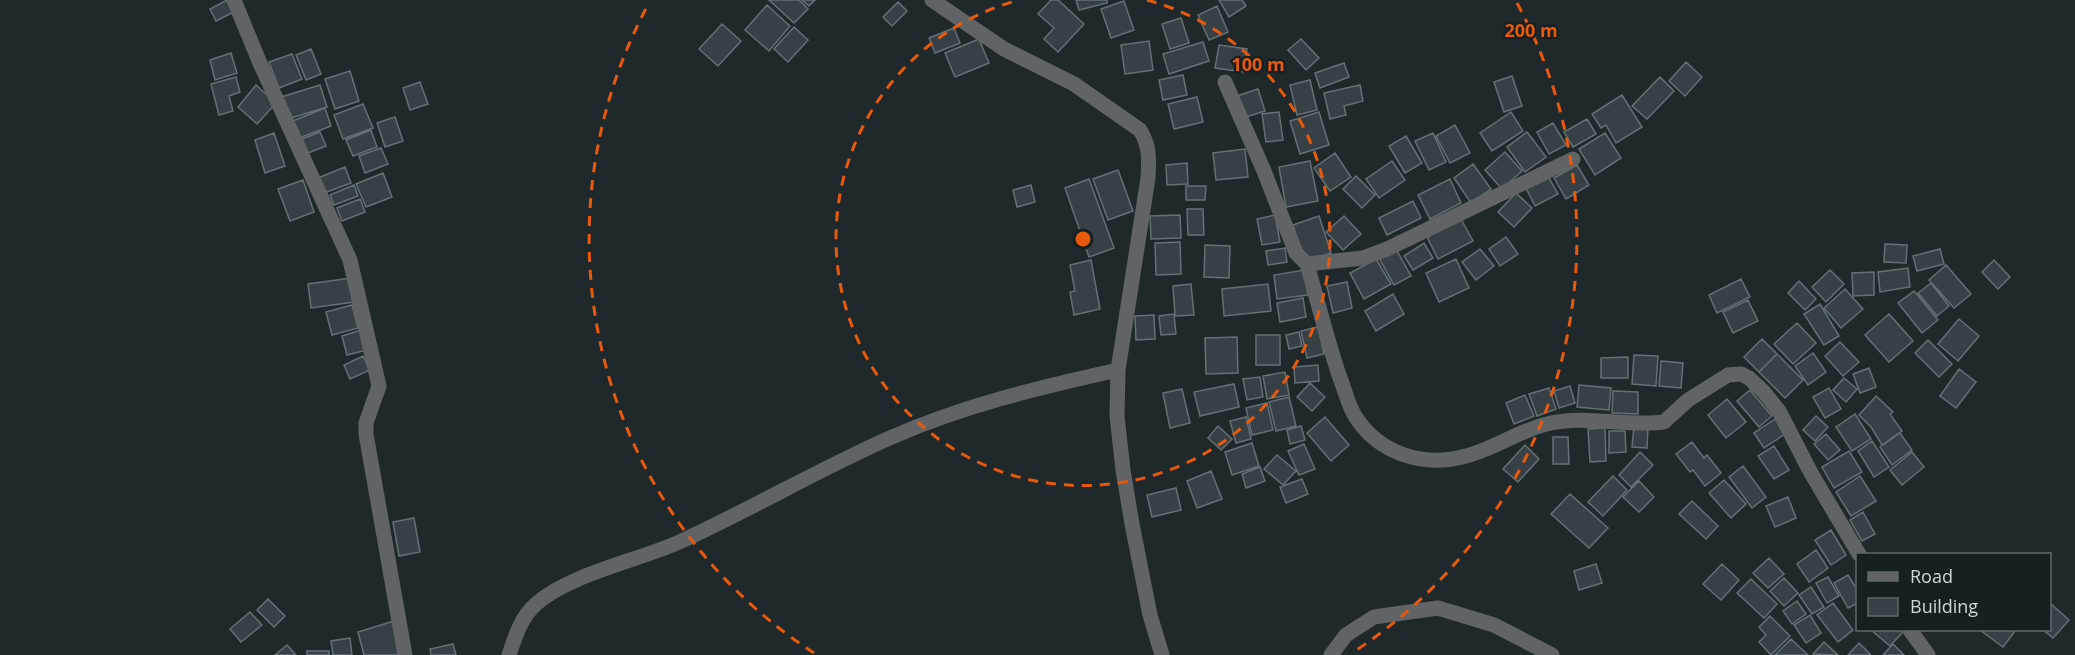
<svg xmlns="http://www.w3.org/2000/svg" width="2075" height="655" font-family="'Open Sans',sans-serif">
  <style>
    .building { fill: #374145; stroke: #657074; stroke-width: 1.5 }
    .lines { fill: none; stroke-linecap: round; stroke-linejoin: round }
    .minor { stroke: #606466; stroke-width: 15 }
    .ring { fill: none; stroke: #e8590c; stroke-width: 3; stroke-dasharray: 10 8 }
    .centre { fill: #e8590c; stroke: #161f22; stroke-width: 3 }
    .ring-label { font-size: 18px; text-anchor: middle; font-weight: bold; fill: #e8590c; stroke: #161f22; stroke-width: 4.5; stroke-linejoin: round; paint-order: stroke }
  </style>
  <rect width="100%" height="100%" fill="#1f292c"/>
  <path class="building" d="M227 0 234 12 216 21 210 9Z
    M769 0H799L808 9 794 23Z
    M802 0H815L809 6Z
    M1051 0H1058L1084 24 1058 52 1044 39 1054 28 1038 14Z
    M1076 0H1107V3L1079 10Z
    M1219 0H1242L1246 6 1229 17Z
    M1124 1 1134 30 1111 38 1101 9Z
    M898 2 907 11 892 26 883 17Z
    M767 5 790 26 769 51 745 30Z
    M1217 6 1228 32 1209 40 1198 15Z
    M1181 18 1189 43 1170 49 1162 24Z
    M722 24 741 41 718 66 699 49Z
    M794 27 808 40 788 62 774 49Z
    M954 28 960 43 935 53 929 38Z
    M979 39 989 63 955 77 945 53Z
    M1301 39 1319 58 1306 70 1288 50Z
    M1149 41 1153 70 1125 74 1121 45Z
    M1203 42 1209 61 1169 74 1163 54Z
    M1219 45 1247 49 1244 72 1215 68Z
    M311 49 321 74 306 80 296 55Z
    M231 53 237 73 215 80 210 60Z
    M292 54 302 79 279 88 269 62Z
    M1686 62 1702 77 1685 96 1669 81Z
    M1344 63 1349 77 1320 88 1315 73Z
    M350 71 359 101 335 109 325 79Z
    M1183 75 1187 95 1163 100 1159 80Z
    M1512 76 1522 106 1504 112 1494 82Z
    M236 77 240 92 229 96 233 111 219 115 211 84Z
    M1660 77 1674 91 1647 119 1632 106Z
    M1310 80 1317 110 1297 115 1290 85Z
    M420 82 428 104 410 110 403 88Z
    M256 85 276 103 257 124 238 107Z
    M320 85 327 107 288 119 281 97Z
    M1360 85 1363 101 1344 106 1346 115 1330 119 1324 93Z
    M1258 89 1265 111 1243 118 1237 96Z
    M1622 95 1642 127 1616 143 1606 125 1601 128 1592 114Z
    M1197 97 1203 122 1174 129 1168 104Z
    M363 104 373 128 343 139 334 115Z
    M325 108 331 126 299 138 293 121Z
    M1279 112 1283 140 1266 142 1262 114Z
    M1319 112 1329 145 1300 154 1290 121Z
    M1511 112 1523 131 1492 151 1480 133Z
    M395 117 403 141 385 147 377 123Z
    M1587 119 1596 134 1573 147 1564 132Z
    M1553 123 1566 145 1549 154 1537 132Z
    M1455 125 1470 153 1450 163 1436 136Z
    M371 130 377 147 353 156 346 140Z
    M320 132 326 146 308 153 302 139Z
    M1527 132 1546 157 1525 172 1507 147Z
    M274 133 285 166 265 173 255 140Z
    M1433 133 1446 162 1429 170 1415 141Z
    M1605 133 1621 158 1595 175 1579 149Z
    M1406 136 1422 163 1405 173 1389 146Z
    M381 148 388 164 365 173 359 156Z
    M1245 149 1248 177 1216 180 1213 153Z
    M1505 152 1522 171 1502 189 1485 170Z
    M1335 153 1351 177 1330 191 1314 168Z
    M1310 161 1318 201 1286 207 1279 167Z
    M1392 161 1405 180 1379 198 1366 179Z
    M1187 163 1188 184 1167 185 1166 165Z
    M1473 164 1491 189 1471 203 1454 178Z
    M1577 165 1589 185 1566 199 1554 178Z
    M345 167 351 183 324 193 318 178Z
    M1118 170 1133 211 1108 220 1093 179Z
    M383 173 392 197 366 207 356 184Z
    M1356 176 1375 195 1362 208 1343 189Z
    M1548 176 1558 194 1535 206 1526 188Z
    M1089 179 1114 248 1089 257 1065 188Z
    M1450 179 1461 203 1430 219 1418 195Z
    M303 180 314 212 290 221 278 189Z
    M354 185 358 196 334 205 330 195Z
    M1031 185 1035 202 1017 207 1013 190Z
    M1186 186H1206L1205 200H1186Z
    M1516 193 1532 208 1514 227 1498 212Z
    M360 199 365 212 342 221 337 208Z
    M1413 201 1421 218 1387 235 1379 218Z
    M1187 209H1203L1204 235H1188Z
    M1180 215 1181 238 1151 239 1150 216Z
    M1275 215 1280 242 1262 245 1257 219Z
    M1319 216 1331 253 1304 262 1293 225Z
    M1344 216 1361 234 1343 250 1326 232Z
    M1461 219 1473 241 1438 259 1427 237Z
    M1506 237 1518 254 1500 266 1489 249Z
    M1180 242 1181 274 1156 275 1155 243Z
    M1424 243 1433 258 1413 270 1404 256Z
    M1885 244 1907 245 1906 263 1884 262Z
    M1205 245 1230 246 1229 278 1204 277Z
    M1285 248 1287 262 1268 265 1266 251Z
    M1396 249 1411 276 1394 285 1379 258Z
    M1480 249 1494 266 1476 280 1462 262Z
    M1940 249 1944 264 1917 271 1913 256Z
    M1376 259 1391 284 1364 299 1350 273Z
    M1456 259 1469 288 1439 302 1426 273Z
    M1091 260 1100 309 1074 315 1070 292 1075 291 1070 265Z
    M1994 260 2010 277 1998 289 1982 272Z
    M1946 265 1971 294 1954 308 1929 280Z
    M1908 268 1910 287 1880 292 1878 272Z
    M1304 270 1308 295 1277 299 1274 275Z
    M1830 270 1844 284 1826 302 1812 287Z
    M1874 272V295L1853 296 1852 273Z
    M351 278 354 302 311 308 308 284Z
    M1741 279 1750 297 1717 313 1709 295Z
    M1799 281 1816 299 1805 310 1788 293Z
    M1347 282 1352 308 1333 313 1327 286Z
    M1931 283 1949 306 1937 316 1918 293Z
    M1191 284 1194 315 1175 316 1173 286Z
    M1268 284 1271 311 1224 316 1222 289Z
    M1845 289 1863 309 1841 328 1824 308Z
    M1914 291 1938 320 1922 333 1898 303Z
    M1393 294 1404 314 1376 331 1365 311Z
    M1303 298 1306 317 1280 322 1277 303Z
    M1748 300 1758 321 1733 333 1723 312Z
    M1820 304 1839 336 1824 345 1804 314Z
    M352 305 358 328 332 335 326 312Z
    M1174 314 1176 334 1161 335 1159 316Z
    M1889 314 1913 341 1889 362 1865 335Z
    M1154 315 1155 339 1136 340 1135 316Z
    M1959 319 1979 336 1958 361 1938 344Z
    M1797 323 1816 343 1793 364 1774 344Z
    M1318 327 1324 354 1307 358 1301 331Z
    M361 330 367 350 347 355 342 336Z
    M1299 332 1302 346 1289 349 1286 335Z
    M1256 335H1280V365H1256Z
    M1237 337 1238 373 1206 374 1205 338Z
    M1762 339 1777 354 1759 372 1744 357Z
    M1928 340 1952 364 1939 377 1915 353Z
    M1840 342 1859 362 1843 376 1825 356Z
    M1813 353 1826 372 1808 385 1795 366Z
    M1777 354 1803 380 1785 398 1759 372Z
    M1634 355 1658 356 1656 386 1632 384Z
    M363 356 370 370 350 379 344 365Z
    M1628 357V378H1601V358Z
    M1661 361 1683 363 1681 388 1659 386Z
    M1318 365 1319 381 1295 383 1294 367Z
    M1869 368 1876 387 1860 393 1853 374Z
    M1959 369 1976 382 1956 408 1940 396Z
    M1285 372 1289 395 1267 399 1263 376Z
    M1260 377 1263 397 1247 400 1243 379Z
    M1844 378 1857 389 1846 402 1833 390Z
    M1310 383 1325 397 1312 411 1297 397Z
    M1234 384 1239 407 1200 416 1194 392Z
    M1579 385 1611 388 1609 410 1577 407Z
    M1570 386 1575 403 1559 408 1554 391Z
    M1549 388 1556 409 1537 416 1529 394Z
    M1829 388 1841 409 1825 418 1813 397Z
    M1182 389 1190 423 1170 428 1163 393Z
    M1750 390 1772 416 1759 427 1737 401Z
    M1613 391 1638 392V414L1612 413Z
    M1525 395 1534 416 1514 424 1506 403Z
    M1876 396 1893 412 1890 414 1902 431 1882 445 1871 427 1859 415Z
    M1289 397 1296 426 1276 431 1269 402Z
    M1727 399 1746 422 1726 438 1708 415Z
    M1267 403 1273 430 1252 435 1246 408Z
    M1855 414 1871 439 1852 451 1836 427Z
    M1816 416 1828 427 1815 441 1803 430Z
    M1246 417 1251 439 1236 443 1230 421Z
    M1325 417 1349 445 1331 461 1307 433Z
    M1775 419 1785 434 1764 448 1754 433Z
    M1218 426 1232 439 1221 450 1208 438Z
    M1301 426 1305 440 1290 444 1287 430Z
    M1634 426 1648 427 1647 448 1632 447Z
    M1605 428 1606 461 1590 462 1588 429Z
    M1609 431H1625L1626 452 1609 453Z
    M1900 433 1912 450 1892 465 1880 447Z
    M1826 434 1840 450 1828 460 1814 444Z
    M1553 437H1568L1569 464H1553Z
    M1872 441 1889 467 1874 477 1858 451Z
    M1692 442 1704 458 1707 455 1721 473 1705 486 1693 470 1690 472 1676 454Z
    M1252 443 1259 466 1232 475 1225 452Z
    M1304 444 1315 469 1299 475 1288 451Z
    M1525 445 1539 459 1518 482 1503 469Z
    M1774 446 1789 470 1774 479 1758 456Z
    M1849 451 1862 472 1834 488 1822 467Z
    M1640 452 1653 465 1631 487 1619 475Z
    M1912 452 1924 467 1902 485 1890 470Z
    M1277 455 1296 471 1283 485 1264 469Z
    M1743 466 1766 497 1752 508 1729 477Z
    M1260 467 1265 481 1246 488 1242 474Z
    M1211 471 1222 499 1197 508 1187 481Z
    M1613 476 1627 490 1603 516 1588 502Z
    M1860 476 1876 501 1851 516 1836 492Z
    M1302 479 1308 494 1286 503 1280 487Z
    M1724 480 1746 504 1731 518 1709 493Z
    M1639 481 1654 497 1639 512 1623 497Z
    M1176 488 1181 510 1152 517 1147 495Z
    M1570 494 1608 528 1589 548 1551 514Z
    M1788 497 1796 518 1775 527 1766 506Z
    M1692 501 1718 526 1706 539 1679 514Z
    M1863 512 1875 534 1862 541 1850 520Z
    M414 518 420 552 399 556 393 522Z
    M1831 530 1846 555 1831 565 1815 540Z
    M1816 550 1828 568 1809 582 1797 564Z
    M1769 558 1784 574 1768 588 1753 573Z
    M1596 564 1602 583 1579 590 1574 571Z
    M1722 564 1739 580 1721 600 1703 584Z
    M1848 575 1858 591V603L1848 608 1834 583Z
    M1828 577 1839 596 1827 603 1816 583Z
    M1784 578 1798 593 1784 606 1770 591Z
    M1751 579 1777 604 1764 618 1737 593Z
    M1811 587 1824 607 1812 614 1799 595Z
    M268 599 285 616 274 627 257 610Z
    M1797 601 1806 614 1792 624 1783 611Z
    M1833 603 1853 630 1838 642 1817 615Z
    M2050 603 2069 620 2053 638 2043 630H2050Z
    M250 612 262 625 241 642 230 629Z
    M1810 615 1821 633 1806 643 1794 625Z
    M1770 616 1790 636 1771 655 1759 642 1766 635 1759 627Z
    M394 621 399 655H364L358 632Z
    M1871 630H1901L1903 632 1890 646Z
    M1980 630H2014L2015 631 2003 647Z
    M350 638 352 655H333L331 641Z
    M1791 639 1808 655H1775Z
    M1824 642 1838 655 1813 654Z
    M1859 643 1871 655H1848Z
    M453 644 456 655H431L430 649Z
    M1893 644 1904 655H1883Z
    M287 645 296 655H275Z
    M307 651H329V655H307Z"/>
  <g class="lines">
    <path class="minor" d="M234 0 259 61 350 260 379 386 366 423V434L405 655
      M932 0 1004 49 1074 84 1140 130C1150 146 1149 160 1148 178L1118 370 1117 416 1123 470 1132 524 1150 615 1162 655
      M1225 82 1264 171 1296 253 1307 264
      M1573 159 1387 249 1363 258 1307 264C1318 302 1327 340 1340 378 1345 390 1348 405 1355 416 1379 454 1424 468 1466 456 1495 449 1521 429 1551 423 1588 415 1627 427 1664 422L1688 400 1728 375 1741 374 1749 378 1763 391 1779 411 1811 473 1859 554
      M1910 630 1928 655
      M509 655C515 637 521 617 536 604 568 575 636 561 677 543 750 510 819 469 892 437 965 405 1041 387 1118 370
      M1331 655 1346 635 1374 617 1438 608 1494 625 1552 655"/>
  </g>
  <g class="ring">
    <path d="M1147 0A247 247 0 1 1 1019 0"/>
    <path d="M814 653A494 494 0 0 1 649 3M1517 3A494 494 0 0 1 1352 653"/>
  </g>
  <circle cx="1083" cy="239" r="9" class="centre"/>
  <g class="ring-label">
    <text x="1531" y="37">200 m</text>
    <text x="1258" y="71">100 m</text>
  </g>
  <rect x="1856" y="553" width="195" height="78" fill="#161f22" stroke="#60686b" stroke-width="1.5"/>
  <rect x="1868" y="572" width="30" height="9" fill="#606466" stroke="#60686b" stroke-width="1.5"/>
  <text x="1910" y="583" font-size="18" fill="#d0d6d8">Road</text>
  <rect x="1868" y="598" width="30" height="18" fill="#374145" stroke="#60686b" stroke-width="1.5"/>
  <text x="1910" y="613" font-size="18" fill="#d0d6d8">Building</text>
</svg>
